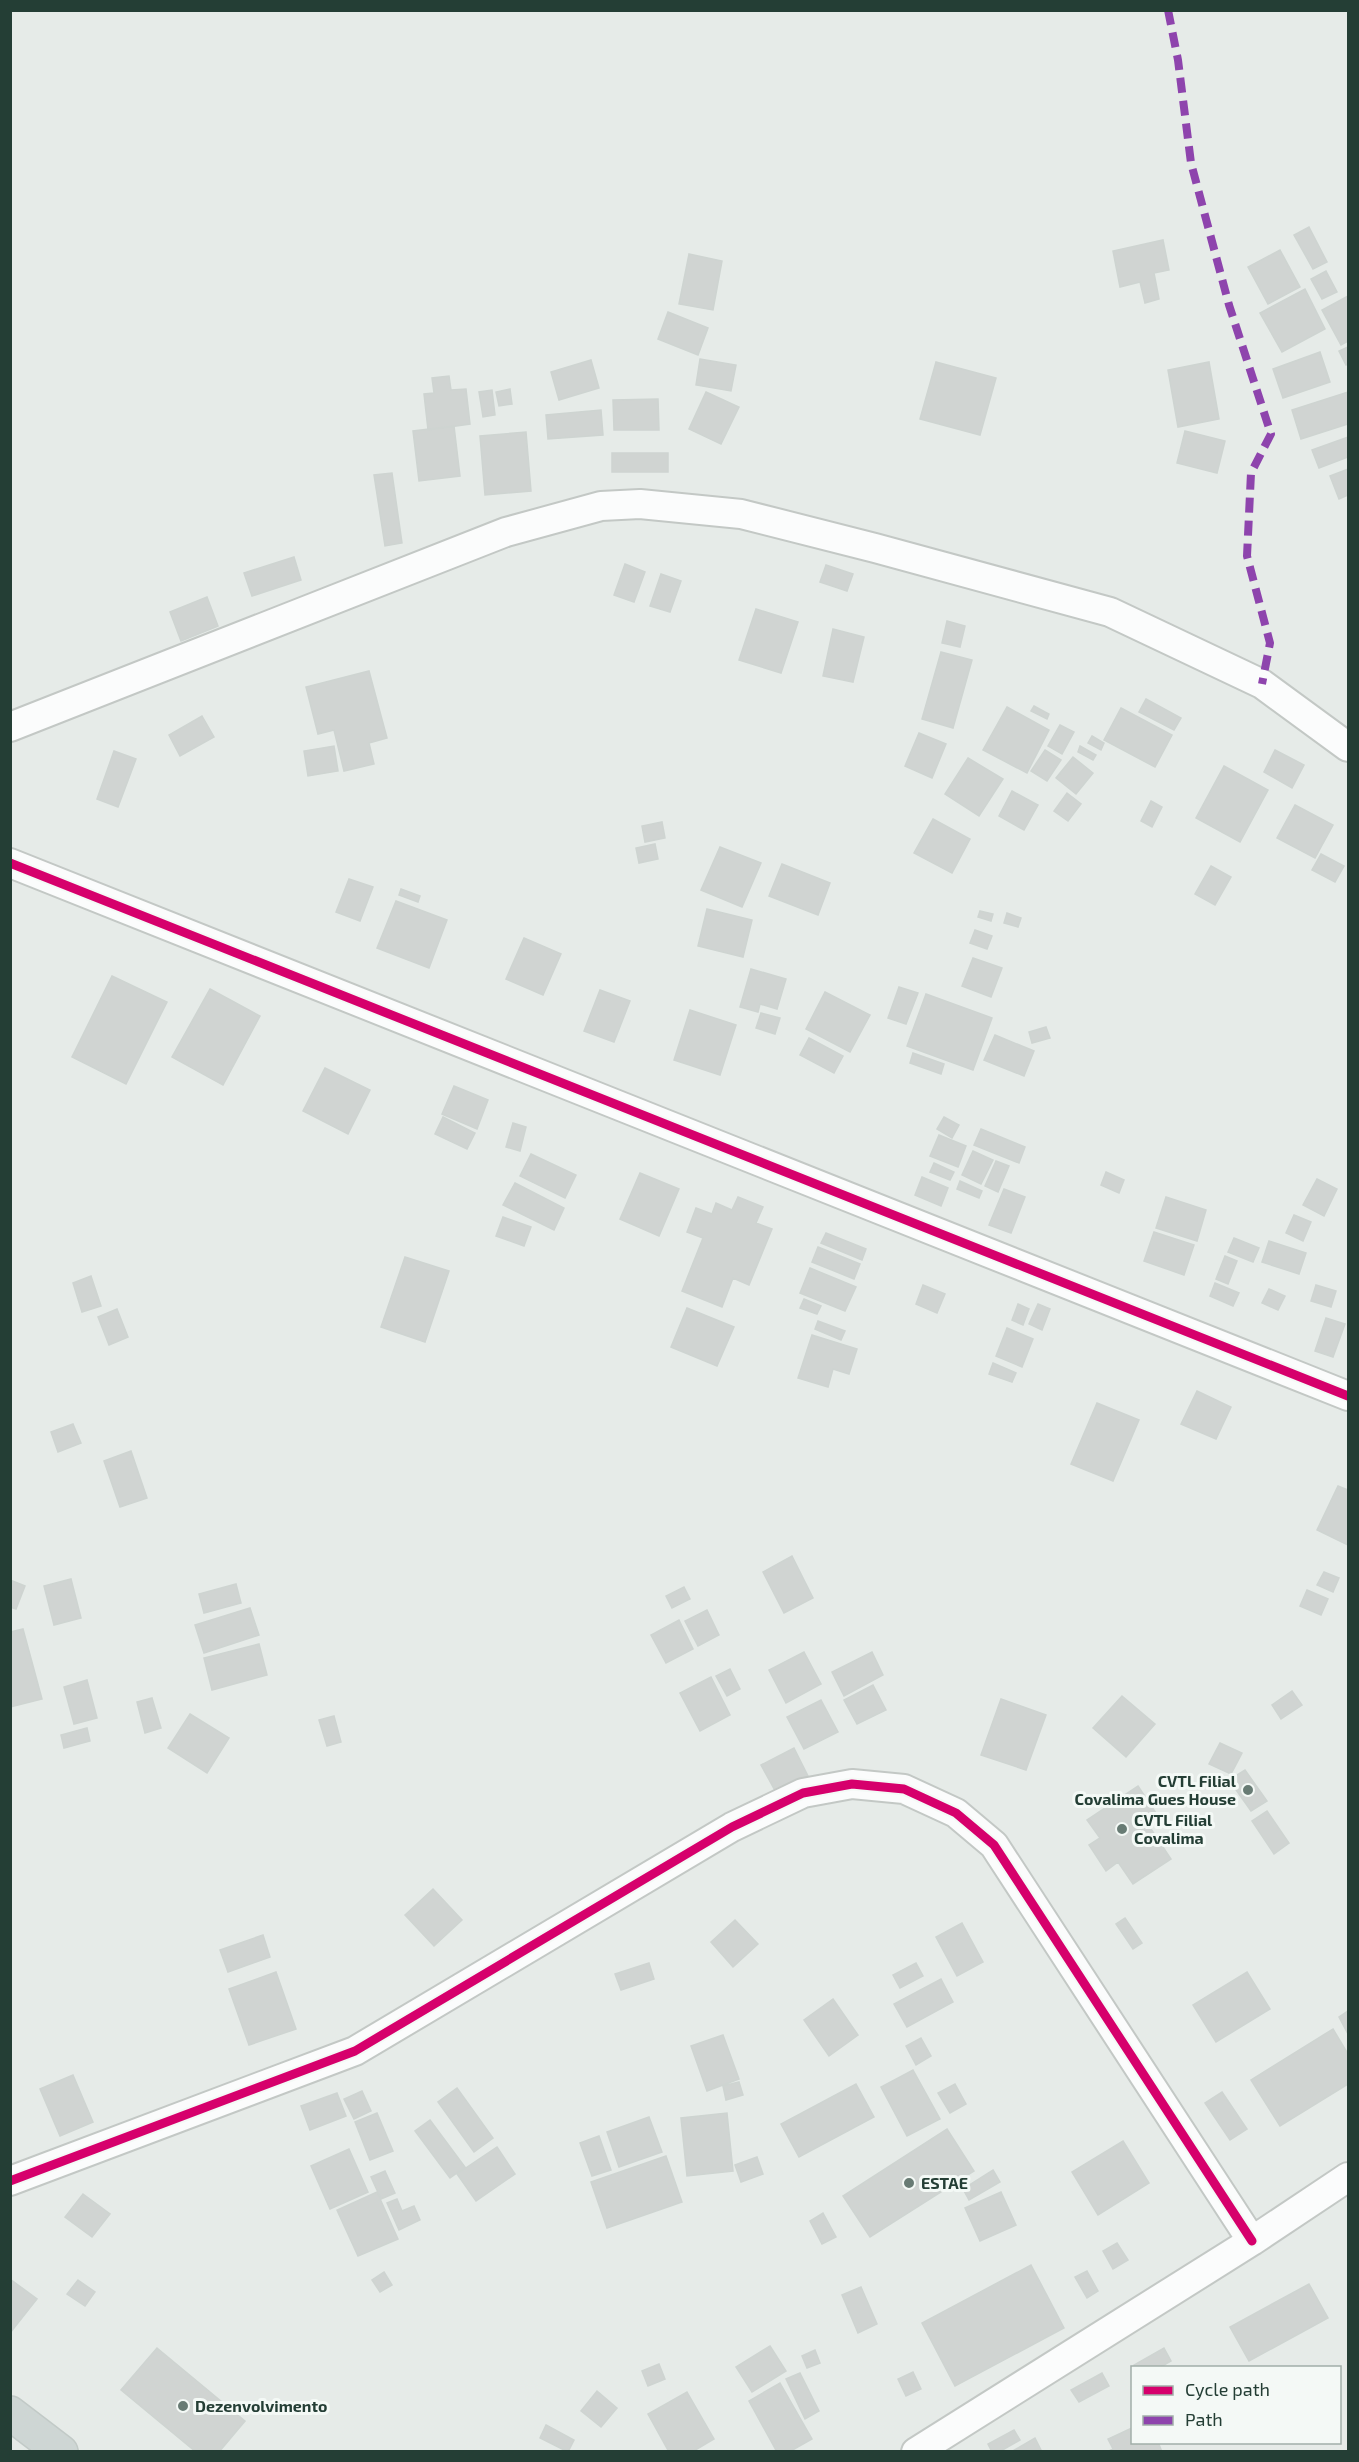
<svg xmlns="http://www.w3.org/2000/svg" width="1359" height="2462" font-family="'Exo 2',sans-serif">
  <style>
    .building { fill: #d0d4d2; stroke: #ced4d1; stroke-width: 1.5 }
    .lines { fill: none; stroke-linecap: round; stroke-linejoin: round }
    .minor-casing { stroke: #c3c8c5; stroke-width: 32 }
    .primary-casing { stroke: #c2cac7; stroke-width: 36 }
    .minor { stroke: #fbfcfc; stroke-width: 28 }
    .primary { stroke: #ced6d4; stroke-width: 33 }
    .quiet { stroke: #8e44ad; stroke-width: 8; stroke-dasharray: 15 8; stroke-linecap: butt }
    .cycleway-casing { stroke: #f4f9f6; stroke-width: 13 }
    .cycleway { stroke: #d6006c; stroke-width: 9 }
    .poi-dot { fill: #687b74; stroke: #f4f9f6; stroke-width: 2 }
    .labels { text-anchor: middle; stroke-width: 6; stroke-linejoin: round; paint-order: stroke }
    .poi-label { font-size: 16px; font-weight: bold; fill: #243e35; stroke: #f4f9f6; text-anchor: start }
  </style>
  <rect width="100%" height="100%" fill="#e6ebe8"/>
  <path class="building" d="M1309 227 1327 262 1313 269 1294 235Z
    M1163 240 1169 270 1154 273 1159 299 1145 303 1140 282 1120 287 1113 251Z
    M1280 250 1300 287 1268 304 1248 267Z
    M689 254 722 261 713 310 679 304Z
    M1326 271 1337 292 1322 299 1311 279Z
    M1305 289 1325 329 1282 352 1260 313Z
    M1348 296V341L1341 345 1322 310Z
    M668 312 708 328 698 355 658 339Z
    M1348 347V364L1346 365 1339 351Z
    M1320 352 1330 382 1283 398 1273 369Z
    M700 359 736 365 731 391 696 385Z
    M591 360 599 388 559 400 551 372Z
    M936 362 996 378 980 435 920 419Z
    M1209 362 1219 419 1178 427 1168 370Z
    M449 376 451 390 466 389 470 424 428 430 424 394 434 393 432 378Z
    M510 389 512 404 499 406 496 392Z
    M492 390 495 415 483 417 479 392Z
    M706 392 739 407 721 444 689 429Z
    M1348 392V424L1301 439 1292 410Z
    M658 399 659 430H614L613 400Z
    M601 410 603 435 548 439 546 415Z
    M454 426 460 476 419 481 413 431Z
    M1185 431 1225 441 1217 473 1177 463Z
    M526 432 531 491 485 495 480 436Z
    M1348 437V457L1319 468 1312 450Z
    M612 453H668V472H612Z
    M1348 469V495L1339 499 1330 476Z
    M392 473 402 543 385 546 374 475Z
    M294 557 301 580 252 596 244 573Z
    M625 564 645 572 634 602 614 595Z
    M826 565 853 574 847 591 820 582Z
    M661 574 681 581 670 612 650 606Z
    M207 597 218 626 181 641 170 612Z
    M756 609 798 622 781 673 739 660Z
    M947 621 965 626 960 647 942 643Z
    M833 629 864 637 853 682 823 676Z
    M941 652 972 660 953 728 922 719Z
    M369 671 387 738 369 743 374 764 344 771 334 730 318 734 306 687Z
    M1146 699 1181 718 1174 730 1139 712Z
    M1034 706 1049 714 1047 719 1031 711Z
    M1007 707 1049 730 1027 773 983 750Z
    M1121 708 1172 735 1155 767 1104 740Z
    M202 716 214 737 180 756 169 735Z
    M1060 725 1074 732 1062 754 1048 746Z
    M919 733 946 744 932 778 905 766Z
    M1092 736 1104 743 1101 750 1088 743Z
    M334 746 338 771 308 776 304 751Z
    M1080 746 1096 755 1093 760 1078 752Z
    M1045 750 1061 760 1047 781 1031 771Z
    M1275 750 1304 765 1292 788 1264 772Z
    M114 751 136 759 118 807 97 799Z
    M1073 757 1093 773 1076 794 1056 778Z
    M968 758 1003 779 979 816 945 794Z
    M1224 766 1268 790 1240 842 1196 818Z
    M1012 791 1038 805 1024 830 999 816Z
    M1067 793 1081 804 1068 821 1054 811Z
    M1151 801 1162 807 1152 827 1141 821Z
    M1295 805 1333 825 1315 858 1277 838Z
    M933 819 970 839 952 873 914 853Z
    M662 822 665 838 645 842 642 826Z
    M655 844 658 859 639 863 636 848Z
    M720 847 761 863 742 907 701 890Z
    M1321 854 1344 866 1335 882 1312 870Z
    M782 864 830 883 818 915 769 896Z
    M1211 866 1231 877 1215 905 1195 894Z
    M349 879 373 887 360 921 336 912Z
    M401 889 420 896 418 902 399 895Z
    M396 901 447 920 429 968 377 948Z
    M707 909 752 920 743 957 698 946Z
    M980 911 993 914 991 921 978 917Z
    M1007 913 1021 918 1018 927 1004 923Z
    M975 930 992 936 987 949 970 943Z
    M524 938 561 954 543 995 506 979Z
    M973 958 1002 968 991 997 962 986Z
    M751 969 786 979 777 1009 760 1004 758 1012 740 1007Z
    M112 976 167 1002 126 1084 72 1057Z
    M899 987 918 993 906 1024 888 1018Z
    M210 989 260 1016 223 1085 172 1057Z
    M600 990 630 1001 614 1042 584 1031Z
    M825 992 870 1015 850 1052 806 1029Z
    M926 994 992 1018 973 1070 907 1046Z
    M690 1010 736 1025 720 1075 674 1060Z
    M761 1013 780 1018 775 1034 756 1028Z
    M1046 1027 1050 1038 1032 1043 1029 1032Z
    M995 1035 1034 1051 1024 1076 984 1060Z
    M809 1038 843 1056 834 1073 800 1055Z
    M913 1053 944 1064 941 1074 910 1063Z
    M325 1068 370 1090 348 1134 303 1111Z
    M454 1086 488 1100 477 1129 442 1114Z
    M443 1117 475 1133 467 1149 435 1134Z
    M944 1117 959 1125 952 1138 937 1129Z
    M513 1123 526 1127 520 1151 506 1147Z
    M981 1129 1025 1147 1019 1163 974 1145Z
    M939 1135 966 1146 958 1167 930 1156Z
    M973 1151 993 1160 981 1184 962 1175Z
    M531 1154 576 1175 565 1198 520 1176Z
    M996 1161 1009 1166 998 1192 985 1186Z
    M934 1163 954 1172 950 1180 930 1172Z
    M1106 1172 1124 1180 1119 1193 1101 1185Z
    M640 1173 679 1189 659 1236 620 1219Z
    M922 1177 948 1188 941 1206 915 1195Z
    M1317 1179 1337 1189 1324 1216 1303 1205Z
    M960 1181 982 1191 979 1198 957 1189Z
    M515 1183 564 1208 554 1230 503 1205Z
    M1004 1189 1025 1197 1011 1233 989 1225Z
    M738 1197 763 1207 756 1223 772 1229 749 1285 733 1278 722 1307 682 1291 703 1238 687 1232 696 1208 712 1214 716 1203 732 1210Z
    M1166 1197 1206 1210 1197 1241 1156 1228Z
    M1294 1215 1311 1222 1303 1241 1286 1233Z
    M503 1217 531 1227 524 1246 496 1236Z
    M1154 1232 1194 1245 1184 1275 1144 1261Z
    M826 1233 866 1249 862 1260 821 1243Z
    M1234 1238 1259 1248 1253 1262 1228 1252Z
    M1269 1241 1306 1253 1299 1274 1262 1262Z
    M818 1247 860 1264 854 1279 812 1262Z
    M1225 1256 1237 1261 1228 1284 1216 1279Z
    M405 1257 449 1271 425 1342 381 1327Z
    M810 1268 856 1287 845 1311 800 1293Z
    M91 1276 101 1306 82 1312 73 1283Z
    M1215 1283 1239 1293 1233 1306 1210 1296Z
    M923 1285 945 1294 937 1313 916 1304Z
    M1316 1285 1336 1291 1331 1307 1311 1301Z
    M1269 1289 1285 1296 1278 1310 1262 1303Z
    M804 1299 821 1306 817 1314 800 1308Z
    M1018 1304 1029 1309 1023 1325 1012 1320Z
    M1038 1304 1050 1309 1042 1330 1029 1324Z
    M687 1308 734 1327 717 1366 671 1347Z
    M117 1309 128 1337 109 1345 98 1317Z
    M1326 1318 1345 1324 1333 1357 1315 1351Z
    M818 1321 845 1331 841 1340 815 1329Z
    M1007 1328 1033 1339 1022 1367 996 1356Z
    M812 1335 857 1349 849 1374 833 1369 828 1387 798 1378Z
    M993 1363 1016 1373 1012 1382 989 1374Z
    M1197 1391 1231 1407 1216 1439 1181 1424Z
    M1097 1403 1139 1420 1113 1481 1071 1464Z
    M73 1424 81 1443 58 1452 51 1432Z
    M131 1451 147 1498 120 1507 104 1461Z
    M1338 1486 1348 1490V1545L1317 1530Z
    M792 1556 813 1598 784 1613 763 1572Z
    M1324 1572 1339 1578 1333 1592 1317 1585Z
    M71 1579 81 1618 54 1625 44 1586Z
    M10 1580 25 1586 16 1609 10 1607Z
    M236 1584 241 1603 204 1613 199 1594Z
    M684 1587 690 1599 672 1608 666 1596Z
    M1307 1590 1328 1599 1321 1615 1300 1606Z
    M250 1608 259 1635 204 1653 195 1625Z
    M707 1610 719 1635 698 1646 685 1621Z
    M679 1620 693 1649 666 1663 651 1635Z
    M23 1629 42 1699 10 1707V1632Z
    M259 1644 267 1675 212 1690 204 1658Z
    M804 1652 821 1684 786 1703 769 1670Z
    M872 1652 883 1675 844 1696 832 1672Z
    M730 1669 740 1689 727 1696 716 1676Z
    M711 1677 730 1715 700 1731 680 1693Z
    M87 1680 97 1718 74 1724 64 1687Z
    M873 1685 886 1710 857 1724 844 1700Z
    M1292 1691 1302 1705 1281 1719 1272 1705Z
    M1122 1696 1155 1724 1126 1757 1093 1728Z
    M152 1698 161 1728 145 1733 137 1702Z
    M1001 1699 1046 1715 1026 1770 981 1755Z
    M821 1700 838 1732 804 1749 787 1717Z
    M190 1714 229 1738 207 1773 168 1748Z
    M334 1716 341 1742 327 1746 319 1720Z
    M87 1728 90 1741 64 1748 61 1735Z
    M1220 1743 1242 1753 1231 1774 1209 1764Z
    M794 1748 810 1780 778 1796 761 1765Z
    M1245 1770 1267 1801 1251 1811 1229 1780Z
    M1138 1786 1156 1813 1145 1820 1171 1859 1133 1884 1118 1862 1106 1871 1089 1845 1100 1838 1087 1820Z
    M1267 1811 1289 1843 1274 1854 1252 1821Z
    M433 1889 462 1920 434 1946 405 1915Z
    M1125 1918 1142 1943 1133 1949 1116 1924Z
    M735 1920 758 1944 733 1967 711 1942Z
    M962 1923 983 1962 957 1976 936 1937Z
    M263 1935 270 1957 228 1972 220 1950Z
    M649 1963 654 1979 621 1990 615 1974Z
    M916 1963 923 1976 900 1988 893 1975Z
    M276 1972 296 2029 249 2045 229 1989Z
    M1247 1972 1270 2009 1216 2042 1193 2005Z
    M941 1979 953 2002 907 2027 894 2004Z
    M833 1999 858 2035 829 2056 804 2020Z
    M1348 2011V2034L1339 2017Z
    M1333 2029 1348 2054V2084L1280 2126 1251 2080Z
    M723 2035 739 2079 707 2091 691 2046Z
    M921 2038 931 2056 916 2065 906 2046Z
    M913 2070 940 2119 907 2136 881 2087Z
    M73 2075 93 2122 60 2136 40 2089Z
    M739 2082 743 2095 726 2100 723 2086Z
    M856 2084 874 2117 799 2157 781 2124Z
    M955 2084 966 2104 950 2113 938 2093Z
    M457 2088 493 2138 474 2152 438 2102Z
    M362 2091 371 2111 354 2119 344 2099Z
    M1222 2092 1247 2129 1230 2140 1205 2103Z
    M337 2093 346 2116 310 2130 301 2106Z
    M377 2113 393 2151 370 2160 355 2122Z
    M727 2113 733 2171 687 2176 681 2118Z
    M649 2117 662 2152 619 2167 607 2132Z
    M430 2120 465 2167 450 2178 415 2131Z
    M947 2129 974 2171 870 2237 843 2196Z
    M599 2136 611 2170 592 2176 580 2143Z
    M1123 2141 1149 2183 1098 2215 1072 2172Z
    M497 2147 515 2174 476 2201 457 2174Z
    M349 2149 368 2192 330 2209 311 2166Z
    M666 2156 682 2202 607 2228 591 2182Z
    M757 2157 763 2174 741 2182 735 2165Z
    M993 2170 1000 2182 969 2200 963 2189Z
    M385 2171 395 2193 381 2199 371 2177Z
    M377 2192 398 2239 358 2256 337 2210Z
    M1001 2192 1016 2225 980 2241 965 2208Z
    M83 2194 110 2214 92 2237 65 2217Z
    M397 2199 402 2211 414 2206 420 2220 399 2230 387 2203Z
    M823 2213 836 2237 822 2244 810 2221Z
    M1117 2243 1128 2260 1113 2269 1103 2251Z
    M1031 2265 1064 2328 955 2386 922 2323Z
    M1087 2271 1098 2291 1087 2298 1075 2277Z
    M384 2272 392 2285 380 2292 372 2280Z
    M10 2279 37 2299 10 2333Z
    M78 2280 95 2292 85 2306 67 2294Z
    M1309 2284 1328 2318 1249 2361 1230 2327Z
    M861 2287 877 2324 858 2333 842 2295Z
    M770 2346 786 2371 752 2392 736 2367Z
    M157 2348 245 2421 219 2452H196L121 2390Z
    M1164 2348 1171 2361 1159 2368H1135L1134 2365Z
    M815 2350 820 2363 807 2368 802 2356Z
    M659 2364 665 2379 648 2386 642 2371Z
    M913 2372 921 2389 906 2396 898 2379Z
    M800 2373 819 2411 805 2419 786 2379Z
    M1102 2373 1109 2386 1079 2402 1071 2390Z
    M780 2383 812 2439 789 2452H777L749 2401Z
    M597 2391 617 2408 601 2427 581 2411Z
    M687 2392 714 2439 692 2452H669L648 2414Z
    M546 2425 574 2440 568 2452 540 2438Z
    M1132 2428V2442H1158L1162 2452H1107L1113 2449 1108 2439Z
    M1014 2430 1020 2440 999 2452H992L988 2444Z
    M1035 2438 1042 2452H1011Z"/>
  <g class="lines">
    <defs>
      <path id="minor" d="M10 727 506 532 601 506 640 504 741 514 875 548 1110 612 1262 684 1348 747
        M10 863 1348 1396
        M10 2181 355 2051 732 1827 803 1793 852 1784 904 1789 956 1813 994 1845 1252 2241
        M916 2452 1252 2241 1348 2177"/>
      <path id="primary" d="M10 2413 61 2452"/>
    </defs>
    <use href="#minor" class="minor-casing"/>
    <use href="#primary" class="primary-casing"/>
    <use href="#minor" class="minor"/>
    <use href="#primary" class="primary"/>
    <path class="quiet" d="M1168 10 1178 60 1191 163 1229 305 1271 434 1251 473 1247 556 1270 643 1262 684"/>
    <defs>
      <path id="cycleway" d="M10 863 1348 1396
        M10 2181 355 2051 732 1827 803 1793 852 1784 904 1789 956 1813 994 1845 1252 2241"/>
    </defs>
    <use href="#cycleway" class="cycleway-casing"/>
    <use href="#cycleway" class="cycleway"/>
  </g>
  <g class="poi-dot">
    <circle cx="1248" cy="1790" r="6"/>
    <circle cx="1122" cy="1829" r="6"/>
    <circle cx="909" cy="2183" r="6"/>
    <circle cx="183" cy="2406" r="6"/>
  </g>
  <g class="labels">
    <g class="poi-label">
      <text x="1236" y="1787" text-anchor="end">CVTL Filial<tspan x="1236" dy="18">Covalima Gues House</tspan></text>
      <text x="1134" y="1826">CVTL Filial<tspan x="1134" dy="18">Covalima</tspan></text>
      <text x="921" y="2189">ESTAE</text>
      <text x="195" y="2412">Dezenvolvimento</text>
    </g>
  </g>
  <rect width="1359" height="2462" fill="none" stroke="#243e35" stroke-width="24"/>
  <rect x="1131" y="2366" width="210" height="78" fill="#f4f9f6" stroke="#a1aea9" stroke-width="1.5"/>
  <rect x="1143" y="2386" width="30" height="9" fill="#d6006c" stroke="#a1aea9" stroke-width="1.5"/>
  <text x="1185" y="2396" font-size="18" fill="#243e35">Cycle path</text>
  <rect x="1143" y="2416" width="30" height="9" fill="#8e44ad" stroke="#a1aea9" stroke-width="1.5"/>
  <text x="1185" y="2426" font-size="18" fill="#243e35">Path</text>
</svg>
